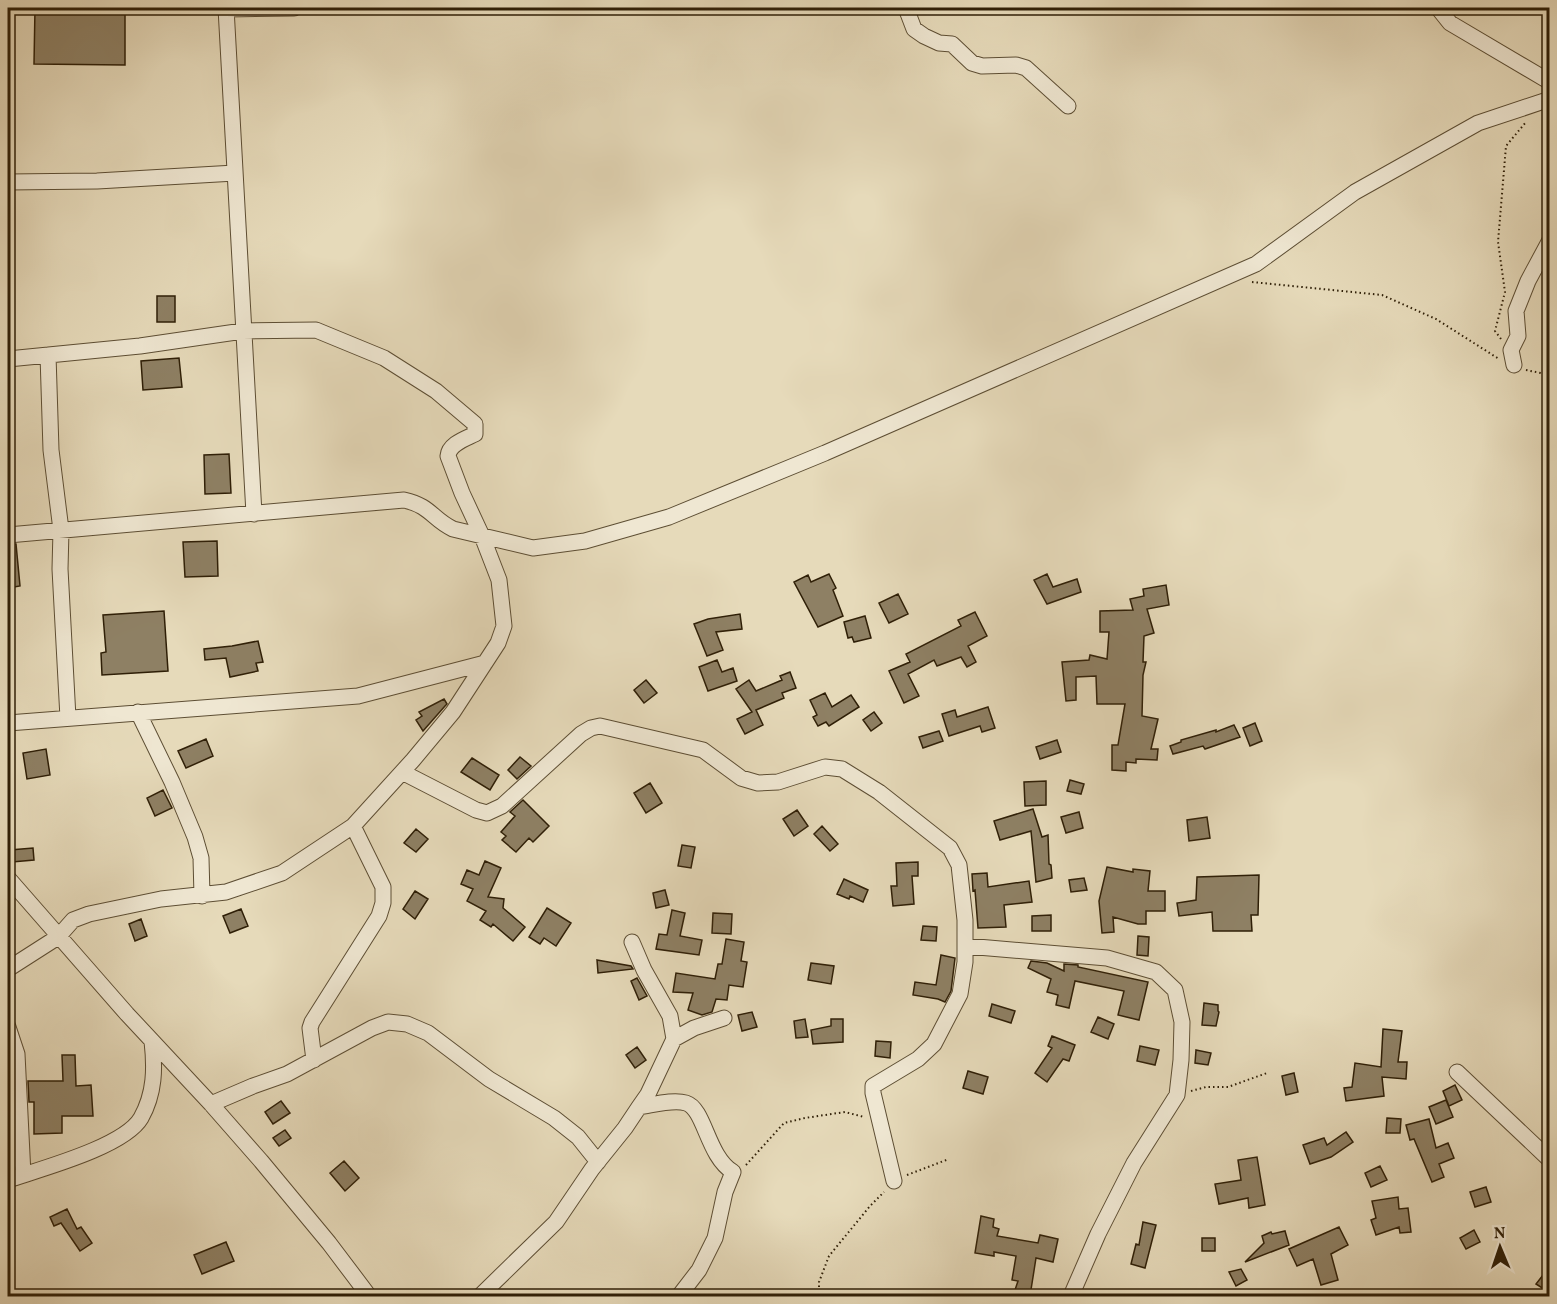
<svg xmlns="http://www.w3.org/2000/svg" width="1557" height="1304" font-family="Vollkorn,serif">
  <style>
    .building { fill: #8e8064; stroke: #2f1f07; stroke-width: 1.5 }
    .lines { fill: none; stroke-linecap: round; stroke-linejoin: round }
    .minor-casing { stroke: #5d4e34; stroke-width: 17 }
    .path { stroke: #2f1f07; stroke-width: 2; stroke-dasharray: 1.5 3; stroke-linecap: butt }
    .minor { stroke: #efe7d2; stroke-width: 15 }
  </style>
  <rect width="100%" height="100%" fill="#e6daba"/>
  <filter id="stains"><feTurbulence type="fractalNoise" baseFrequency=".00333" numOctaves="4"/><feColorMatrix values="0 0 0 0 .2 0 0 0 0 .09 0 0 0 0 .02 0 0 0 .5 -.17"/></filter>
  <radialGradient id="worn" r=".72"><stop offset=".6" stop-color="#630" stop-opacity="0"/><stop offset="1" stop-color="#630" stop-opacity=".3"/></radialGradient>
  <path class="building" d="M35 8H125V65L34 64Z
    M157 296H175V322H157Z
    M179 358 182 387 143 390 141 361Z
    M229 454 231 493 205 494 204 455Z
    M217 541 218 576 185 577 183 542Z
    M16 544 20 586 8 588V545Z
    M829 574 836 588 833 590 843 616 818 627 794 582 808 575 811 582Z
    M1047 574 1053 587 1077 579 1081 592 1047 604 1034 580Z
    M1166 585 1169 605 1147 609 1154 633 1144 636 1143 662H1146L1143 675 1142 716 1158 719 1151 749H1158L1157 760 1136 759V763L1126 762V771L1112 770V745H1118L1125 704H1097L1096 676 1076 677V700L1066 701 1062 662 1089 660 1090 655 1107 659 1109 632H1100V611L1133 610 1130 599 1144 596 1143 589Z
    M898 594 908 614 889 623 879 603Z
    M164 611 168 671 102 675 101 653 106 652 103 615Z
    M975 612 987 636 968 646 976 662 967 667 961 657 937 666 934 660 908 674 919 696 904 703 889 671 910 662 906 654 961 626 958 620Z
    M740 614 742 629 716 632 723 650 707 656 694 624 708 619Z
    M865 616 871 638 854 642 852 637 848 638 844 622Z
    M258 641 263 662 256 663 258 671 230 677 226 658 205 660 204 649 232 646Z
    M717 660 722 672 733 668 737 681 708 691 699 667Z
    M790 672 796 688 782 693 784 698 756 710 763 725 745 734 737 719 752 712 736 689 749 680 756 691 782 680 780 676Z
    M646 680 657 693 644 703 634 690Z
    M825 693 832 707 851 695 859 707 829 726 826 722 818 726 813 717 817 715 810 700Z
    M444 699 447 704 445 706 423 731 416 720 422 716 419 712Z
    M988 707 995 728 982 732 980 726 949 736 942 714 955 710 957 717Z
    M874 712 882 723 871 731 863 720Z
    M1255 723 1262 741 1250 746 1243 728Z
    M1234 725 1240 737 1205 749 1203 746 1173 754 1170 746 1181 742V740L1216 730V732Z
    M939 731 943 741 923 748 919 737Z
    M206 739 213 756 186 768 178 751Z
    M1057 740 1061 752 1040 759 1036 747Z
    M46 749 50 775 27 779 23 753Z
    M520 757 531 766 517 779 508 770Z
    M472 758 499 775 490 790 461 772Z
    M1070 780 1084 784 1081 794 1067 791Z
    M1046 781V805L1025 806 1024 782Z
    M650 783 662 803 646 813 634 793Z
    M163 790 172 808 155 816 147 798Z
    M523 800 549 826 533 842 529 838 516 852 502 840 506 836 501 832 515 816 510 812Z
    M1033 809 1042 837 1048 835 1049 864 1051 865 1052 878 1036 882 1031 831 1000 840 994 821Z
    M797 810 808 826 794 836 783 819Z
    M1079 812 1083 828 1066 833 1061 817Z
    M1207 817 1210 838 1189 841 1187 820Z
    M822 826 838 844 830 851 814 834Z
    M416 829 428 839 416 852 404 843Z
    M682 845 695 847 691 868 678 866Z
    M33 848 34 860 12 862 10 850Z
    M485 861 501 868 488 897 504 899 503 908 525 927 513 941 493 924 491 927 480 920 486 911 467 901 473 889 461 884 467 870 479 875Z
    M918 862V876H912L914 904 893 906 891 886H897L896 863Z
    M1107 867 1133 872V869L1150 871 1148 891H1165V911H1146V924H1138L1113 917 1114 932 1102 933 1099 901Z
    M987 873 988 887 1029 881 1032 902 1004 905 1006 927 978 928 975 890 973 891 972 874Z
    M1259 875 1258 915H1251L1252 931H1213L1212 912 1179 916 1177 903 1196 900 1197 877Z
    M1084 878 1087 890 1071 892 1069 880Z
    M844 879 868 890 863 902 850 896 849 899 837 894Z
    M665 890 669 905 656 908 653 893Z
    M415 891 428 899 415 919 403 909Z
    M547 908 571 923 556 946 544 938 540 944 529 937Z
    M241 909 248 926 230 933 223 916Z
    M672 910 685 913 680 936 702 940 699 955 656 949 659 934 667 935Z
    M713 913 732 914 731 934 712 933Z
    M1051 915V931H1032V916Z
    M141 919 147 936 135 941 129 924Z
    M923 926 937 927 936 941 921 940Z
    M1138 936 1149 937 1148 956 1137 955Z
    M726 939 744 942 741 961 747 962 743 987 729 985 727 1000 716 999 712 1012 702 1015 688 1010 693 993 673 992 676 973 715 979 718 964H722Z
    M941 955 955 958 951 991 945 1002 938 999 913 995 915 982 936 985Z
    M597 960 631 966 633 969 598 973Z
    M1031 961 1047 963 1064 971V964L1078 965V967L1148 982 1139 1020 1118 1015 1124 991 1075 981 1069 1008 1056 1005 1058 995 1047 992 1051 979 1028 968Z
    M811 963 834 966 831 984 808 980Z
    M637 978 647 996 639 1000 631 981Z
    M1204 1003 1218 1005V1011L1219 1012 1216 1026 1202 1025Z
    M992 1004 1015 1011 1011 1023 989 1016Z
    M752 1012 757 1027 742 1031 738 1015Z
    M1098 1017 1114 1024 1108 1039 1091 1032Z
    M805 1019 808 1037 796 1038 794 1021Z
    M831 1019H843V1042L813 1044 811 1030 831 1026Z
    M1383 1029 1402 1031 1398 1062H1407L1406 1079 1382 1077 1384 1096 1346 1101 1344 1088 1352 1087 1355 1063 1381 1067Z
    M1052 1036 1075 1045 1069 1061 1063 1059 1047 1082 1035 1073 1052 1048 1048 1046Z
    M876 1041 891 1042 890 1058 875 1056Z
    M1140 1046 1159 1050 1155 1065 1137 1061Z
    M637 1047 646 1060 635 1068 626 1055Z
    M1196 1050 1211 1053 1208 1065 1195 1063Z
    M62 1055H75L76 1086 91 1085 93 1116H62V1133L34 1134V1102H29L28 1081H63Z
    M968 1071 988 1077 983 1094 963 1088Z
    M1294 1073 1298 1092 1286 1095 1282 1076Z
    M1455 1085 1462 1100 1449 1106 1443 1091Z
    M1446 1100 1453 1117 1436 1124 1429 1107Z
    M281 1101 290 1113 273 1124 265 1112Z
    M1387 1118 1401 1119 1400 1133H1386Z
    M1429 1119 1436 1148 1448 1143 1454 1158 1439 1164 1444 1177 1432 1182 1414 1139 1410 1140 1406 1125Z
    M285 1130 291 1138 279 1146 273 1138Z
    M1346 1132 1353 1142 1331 1157 1310 1164 1303 1145 1324 1138 1327 1145Z
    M1257 1157 1265 1205 1249 1208 1248 1198 1219 1204 1215 1184 1241 1180 1238 1160Z
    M344 1161 359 1178 345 1191 330 1173Z
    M1380 1166 1387 1180 1371 1187 1365 1173Z
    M1486 1187 1491 1202 1475 1207 1470 1192Z
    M1398 1197 1399 1209 1408 1208 1411 1232 1400 1233 1399 1227 1376 1235 1371 1220 1376 1218 1372 1201Z
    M67 1209 77 1229 81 1227 92 1243 80 1251 61 1223 54 1226 50 1217Z
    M981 1216 994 1219 993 1227 999 1229 997 1236 1038 1243 1040 1235 1058 1239 1053 1262 1036 1258 1030 1296 1015 1290 1018 1281 1012 1280 1016 1256 994 1252V1256L975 1253Z
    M1143 1222 1156 1225 1145 1268 1131 1264 1136 1244 1139 1245Z
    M1339 1227 1348 1245 1331 1254 1338 1280 1321 1285 1313 1259 1297 1266 1289 1249Z
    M1474 1230 1480 1242 1466 1249 1460 1238Z
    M1285 1231 1289 1245 1245 1262 1264 1243 1262 1236 1271 1232 1272 1234Z
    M1202 1238H1215V1251H1202Z
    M226 1242 234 1261 202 1274 194 1255Z
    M1550 1266V1293L1536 1284Z
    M1241 1269 1247 1280 1236 1286 1229 1272Z"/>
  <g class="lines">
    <defs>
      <path id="minor" d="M226 8 254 514
        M906 8 914 29 924 36 939 43 952 44 972 63 982 66 1016 65 1026 68 1068 106
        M1438 8 1450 23 1550 82
        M226 9 294 8
        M8 182 97 181 235 173
        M48 355 51 450 61 530 60 569 68 718
        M8 359 140 346 243 331 316 330 384 358 436 391 475 424V434C465 439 449 444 448 456L462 493 482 536 499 580 504 626 498 643 453 712 413 760 353 826 282 873 226 892 161 899 89 914 73 920 58 937 8 969
        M1514 365 1511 350 1518 336 1516 311 1528 281 1550 240
        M8 535 404 500C431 506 432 519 453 529L533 548 585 541 669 517 825 453 1256 264 1355 192 1478 123 1550 99
        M138 712 172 782 195 837 201 858 202 896
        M8 723 358 696 485 663
        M402 772 476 810 487 813 502 806 581 734 591 728 600 726 703 750 741 778 758 783 778 782 825 767 842 769 879 792 950 848 959 865 965 920V962L960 994 934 1044 918 1059 873 1086V1093L894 1181
        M8 878 127 1014 211 1104 261 1161 329 1243 369 1296
        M632 942 644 970 670 1016 674 1039
        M966 946 1107 958 1156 972 1175 990 1182 1022 1181 1060 1177 1095 1134 1163 1098 1234 1071 1296
        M8 1027 17 1054 23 1175
        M314 1060 310 1028 312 1022 379 916 383 903V887L353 826
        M1457 1072 1550 1160
        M211 1104 253 1086 287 1074 372 1028 388 1022 407 1024 428 1033 489 1079 554 1118 578 1137 598 1162
        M639 1107C653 1105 673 1099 686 1103 705 1109 707 1156 733 1172L725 1192 715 1238 699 1270 679 1296
        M8 1180C40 1169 124 1147 141 1118 155 1093 155 1068 152 1041
        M480 1296 556 1222 592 1169 625 1128 639 1107 648 1094 674 1039 694 1028 724 1018"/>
    </defs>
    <use href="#minor" class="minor-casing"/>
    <path class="path" d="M1252 282 1382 295 1436 319 1499 359
      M1501 339 1495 331 1505 292 1498 242 1506 146 1526 122
      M1526 370 1550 375
      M1191 1091 1206 1087H1228L1267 1073
      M746 1165 784 1123 805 1118 845 1112 864 1117
      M907 1175 949 1159
      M819 1296V1282L829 1256 870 1206 884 1192"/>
    <use href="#minor" class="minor"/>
  </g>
  <rect width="1557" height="1304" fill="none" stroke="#e6daba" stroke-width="30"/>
  <rect x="9" y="9" width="1539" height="1286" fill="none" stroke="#2f1f07" stroke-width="3"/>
  <rect x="15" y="15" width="1527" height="1274" fill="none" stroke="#2f1f07" stroke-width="1.5"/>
  <g transform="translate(1500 1247) rotate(358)" stroke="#efe7d2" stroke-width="4.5" paint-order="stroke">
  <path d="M0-4.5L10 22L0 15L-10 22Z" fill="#2f1f07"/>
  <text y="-9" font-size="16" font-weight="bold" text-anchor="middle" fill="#2f1f07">N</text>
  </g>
  <rect width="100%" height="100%" filter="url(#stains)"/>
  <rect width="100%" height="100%" fill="url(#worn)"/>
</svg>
